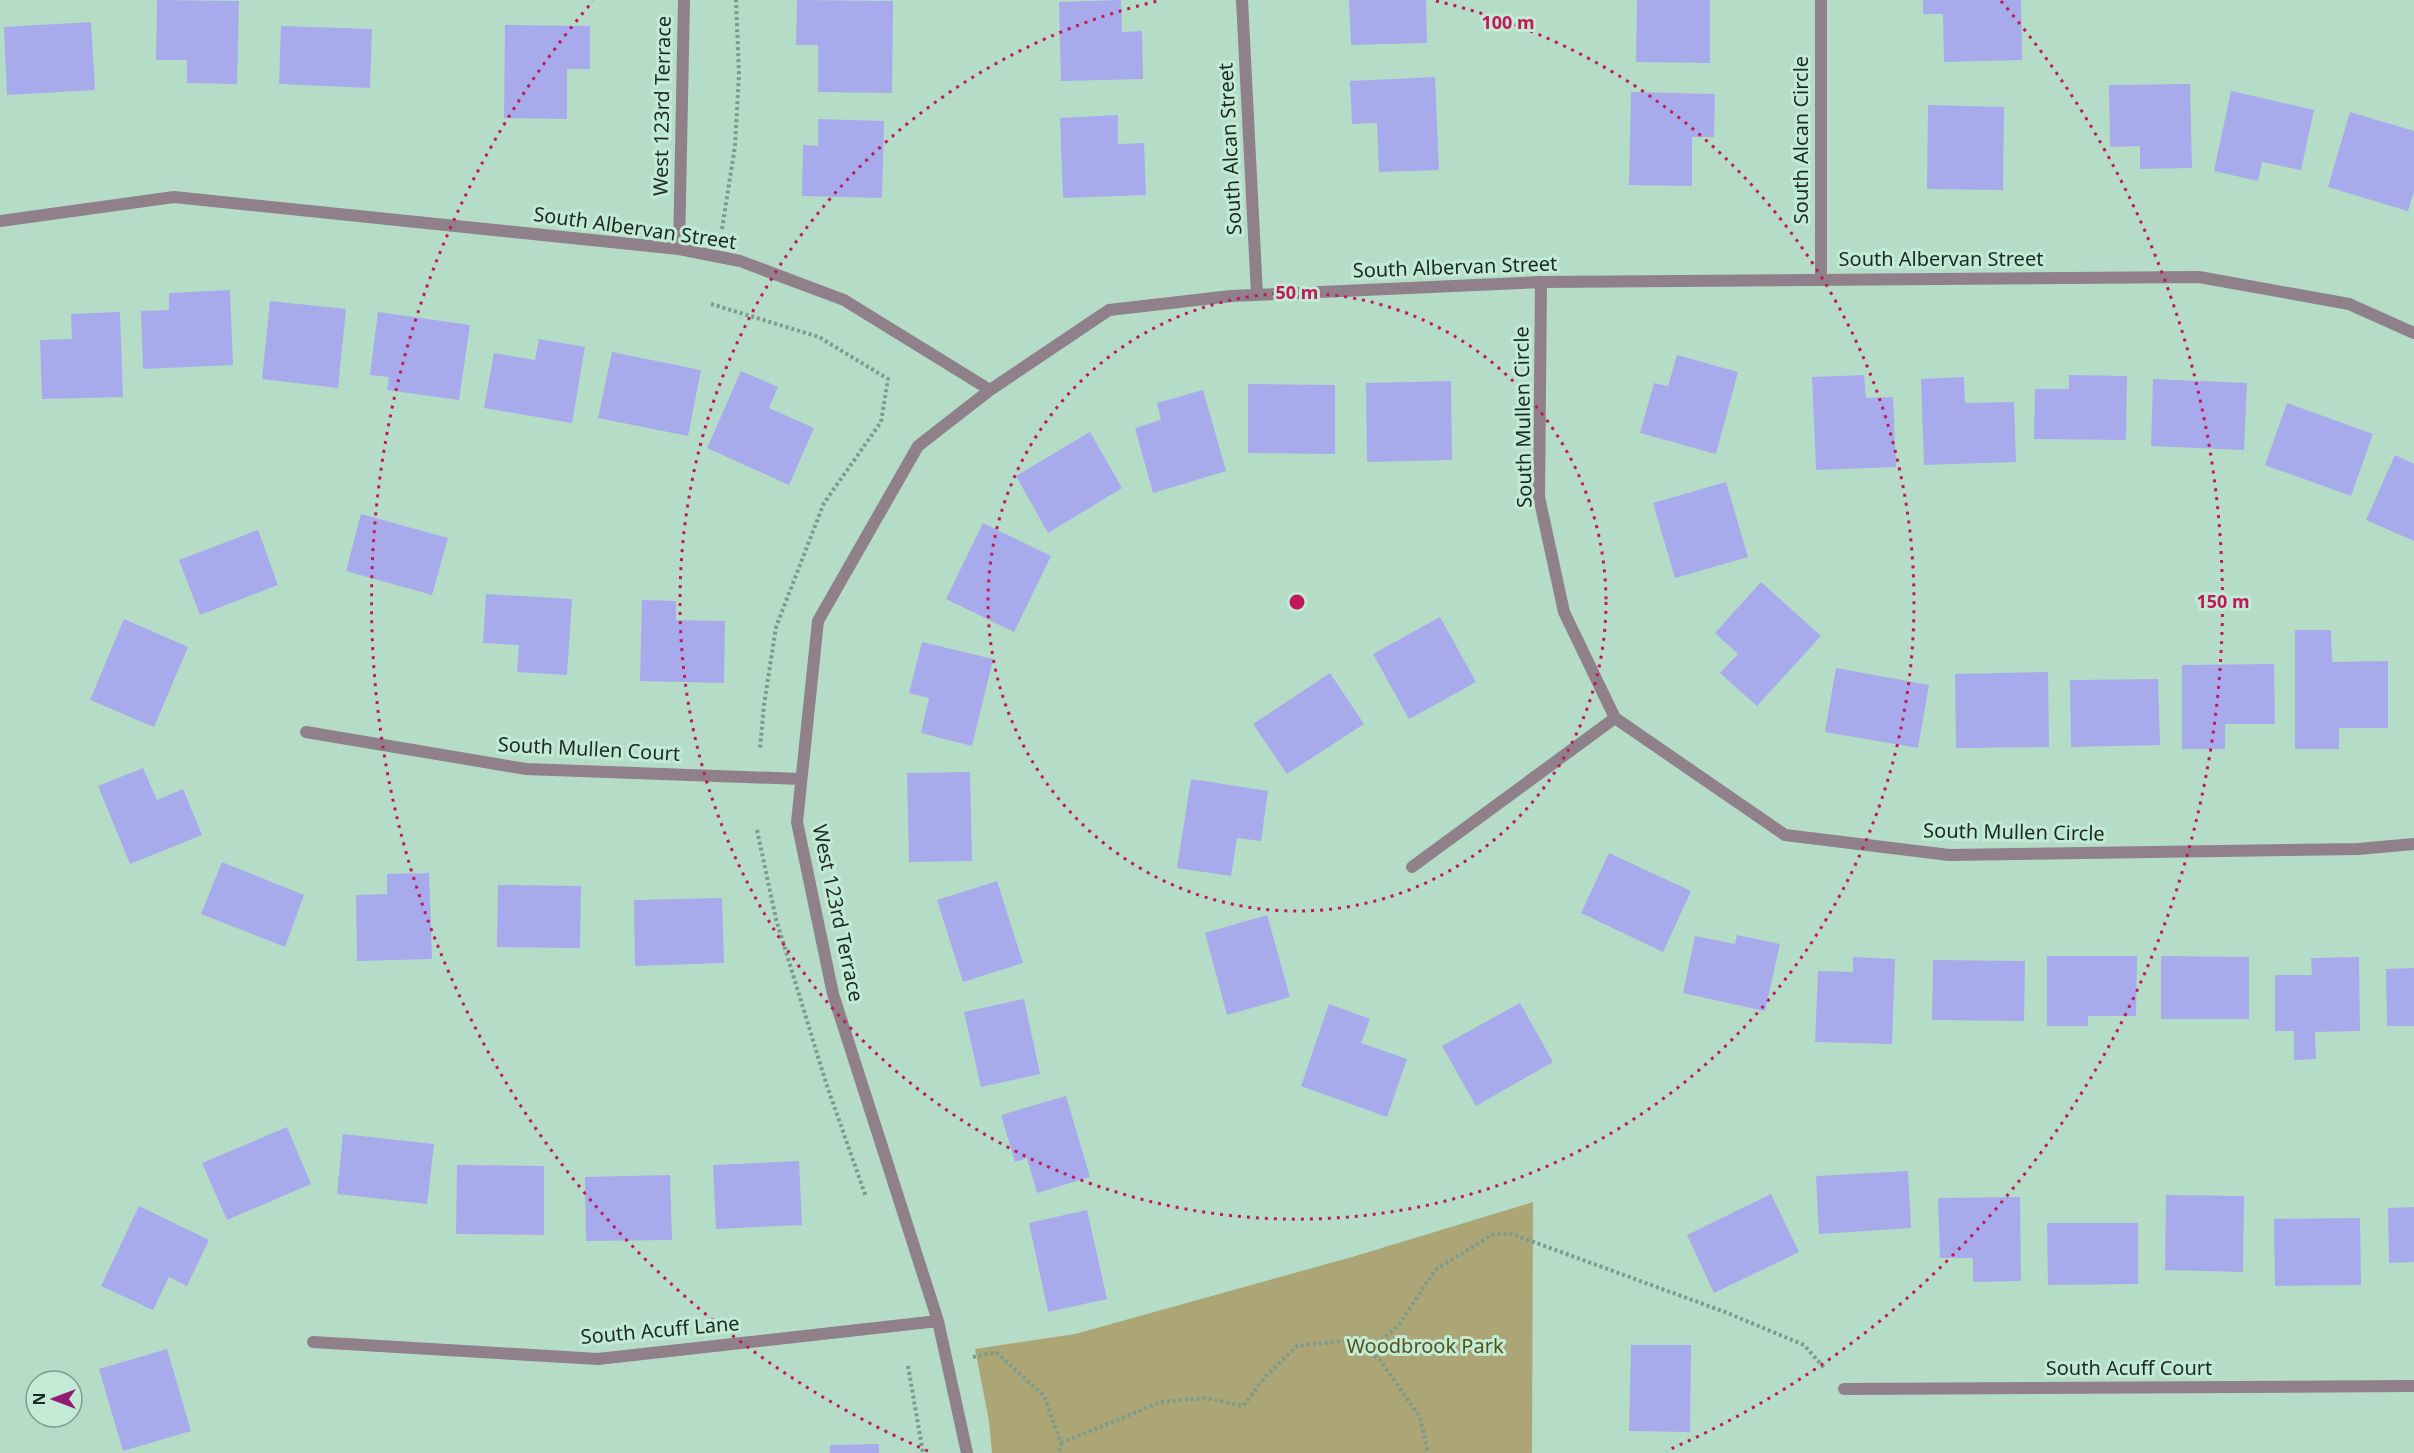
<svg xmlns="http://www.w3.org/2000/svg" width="2414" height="1453" font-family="'Noto Sans',sans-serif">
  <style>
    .green { fill: #aca676 }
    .building { fill: #a8abeb }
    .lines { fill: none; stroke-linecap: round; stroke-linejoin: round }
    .path { stroke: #7d9b8b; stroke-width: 4; stroke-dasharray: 3 3; stroke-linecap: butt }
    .minor { stroke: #8f8089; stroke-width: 12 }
    .ring { fill: none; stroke: #c2185b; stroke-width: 3; stroke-dasharray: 3 6 }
    .labels { text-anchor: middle; stroke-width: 6; stroke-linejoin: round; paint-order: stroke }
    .street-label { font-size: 20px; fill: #1b2a22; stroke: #c2ead4 }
    .park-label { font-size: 20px; fill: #58511c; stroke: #c2ead4 }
    .centre { fill: #c2185b; stroke: #c2ead4; stroke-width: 3 }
    .ring-label { font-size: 18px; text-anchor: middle; font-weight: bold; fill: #c2185b; stroke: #c2ead4; stroke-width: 6; stroke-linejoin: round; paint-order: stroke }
  </style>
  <rect width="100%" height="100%" fill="#b5dcc7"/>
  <path class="green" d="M1533 1202 1532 1453H992L989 1421 975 1349 1075 1334 1352 1257Z"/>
  <path class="building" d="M157 0 239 1 237 84 187 83V60H156Z
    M797 0 893 1 892 93 818 92V45H796Z
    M1121 0 1122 32 1142 31 1143 79 1061 81 1059 2Z
    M1349 0H1426L1427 43 1351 45Z
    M1637 0H1710V63L1636 62Z
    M1923 0H2021L2022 60 1944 62 1943 14H1923Z
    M91 22 95 90 7 95 4 27Z
    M505 25 590 26V69H567V119L504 118Z
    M281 26 372 29 370 88 279 84Z
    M1435 77 1439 170 1379 172 1377 123 1352 124 1350 81Z
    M2190 84 2192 168 2140 169V146L2110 147 2109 85Z
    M2231 91 2314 110 2301 170 2262 162 2258 181 2214 171Z
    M1631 92 1715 94 1714 137H1692V186L1629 185Z
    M1928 105 2004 107 2003 190 1927 189Z
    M2350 112 2414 131V191L2408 211 2328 187Z
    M1118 115V144L1144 143 1146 195 1063 198 1060 118Z
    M818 119 884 121 882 198 802 196 803 145 818 146Z
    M230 290 233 365 143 369 141 311 169 310V293Z
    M270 301 346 309 338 388 262 379Z
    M120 312 123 397 42 399 40 340 72 339 71 314Z
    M378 312 470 325 459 400 387 390 389 377 370 375Z
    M539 339 585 347 572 423 484 408 494 353 535 360Z
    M612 352 701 370 688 436 598 418Z
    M1677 355 1738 372 1716 454 1640 433 1654 383 1668 386Z
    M741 371 778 387 769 408 814 428 789 485 707 448Z
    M1864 375 1866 398 1893 397 1896 467 1816 470 1812 377Z
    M2069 375 2127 376 2126 440 2034 439 2035 389H2069Z
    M1964 377 1965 403 2014 402 2016 462 1924 465 1921 379Z
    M2153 379 2247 383 2244 450 2151 446Z
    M1451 381 1452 460 1367 462 1366 383Z
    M1248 384 1335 385V454L1248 453Z
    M1203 390 1226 471 1153 493 1135 428 1161 420 1157 403Z
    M2287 403 2373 434 2351 496 2265 465Z
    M1090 432 1122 488 1048 533 1016 476Z
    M2395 455 2414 464V541L2366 520Z
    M1726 482 1748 557 1675 578 1653 503Z
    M361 514 448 538 432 595 346 571Z
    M983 523 1051 556 1014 632 946 599Z
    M258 530 278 585 200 615 179 560Z
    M1761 582 1821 636 1757 706 1720 673 1738 654 1715 633Z
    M486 594 572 599 567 675 517 672 519 645 483 643Z
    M642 600 676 601V620L725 621 724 683 640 681Z
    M1440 617 1476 682 1409 719 1373 654Z
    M124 619 188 647 154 727 90 700Z
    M2295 630H2331L2332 662 2388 661V728H2339V749H2295Z
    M922 642 993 659 972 746 921 733 929 698 909 693Z
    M2274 664 2275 724H2225V749H2182V665Z
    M1836 668 1929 685 1918 748 1825 732Z
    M2048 672 2049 747 1956 748 1955 674Z
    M1330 673 1364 724 1287 774 1253 724Z
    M2158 679 2160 745 2071 747 2070 680Z
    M143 768 157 800 183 789 202 835 130 864 98 786Z
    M970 772 972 861 909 862 907 773Z
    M1191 779 1268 791 1261 841 1237 838 1231 876 1177 868Z
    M1609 853 1691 891 1663 952 1581 913Z
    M222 862 304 895 285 947 201 914Z
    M429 873 432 959 357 961 356 895 387 894V874Z
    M997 881 1023 963 963 982 937 900Z
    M498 885 581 886 580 948 497 947Z
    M722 898 724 963 635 966 634 900Z
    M1267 915 1290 997 1227 1015 1205 933Z
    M1737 935 1780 944 1765 1011 1683 993 1695 936 1735 944Z
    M2047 956H2137L2136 1016H2088V1026H2047Z
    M2161 956 2249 957V1019H2161Z
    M1853 957 1895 959 1892 1044 1815 1042 1818 971 1853 972Z
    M2359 957 2360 1031 2315 1032 2316 1059 2294 1060V1031H2275V975H2312L2311 958Z
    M1933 960 2025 961 2024 1021 1932 1020Z
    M2414 968V1026H2387L2386 969Z
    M1024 999 1040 1074 981 1087 964 1012Z
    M1520 1003 1553 1062 1476 1106 1442 1046Z
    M1329 1004 1370 1019 1361 1043 1407 1059 1387 1117 1301 1086Z
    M1066 1096 1090 1177 1037 1193 1027 1158 1015 1162 1001 1115Z
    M287 1127 311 1184 227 1220 202 1163Z
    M343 1134 434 1144 427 1204 337 1194Z
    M799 1161 802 1225 716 1229 713 1165Z
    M457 1165 544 1166V1235L456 1234Z
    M1908 1171 1911 1228 1819 1234 1816 1176Z
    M670 1175 672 1240 586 1241 585 1177Z
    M1771 1194 1799 1252 1714 1293 1687 1235Z
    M2166 1195 2244 1196 2243 1272 2165 1270Z
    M2020 1197 2021 1281 1973 1282V1258H1940L1938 1198Z
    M139 1206 209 1240 187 1286 169 1277 153 1310 101 1286Z
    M2414 1207V1262L2389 1263 2388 1208Z
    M1087 1210 1107 1299 1048 1312 1029 1223Z
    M2360 1218 2361 1285 2275 1286 2274 1219Z
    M2047 1223H2138V1284L2048 1285Z
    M1631 1345H1691L1690 1432 1629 1431Z
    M167 1349 191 1431 123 1451 99 1369Z
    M879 1444V1453H830V1445Z"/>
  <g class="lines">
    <path class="path" d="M722 229 735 146 739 74 736 0
      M711 304 819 337 888 379 881 422 824 503 776 627 764 705 760 749
      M757 830 776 919 826 1083 866 1197
      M1367 1352 1398 1326 1435 1270 1492 1235 1509 1233 1725 1312 1804 1345 1825 1369
      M973 1357 996 1352 1044 1396 1061 1443 1059 1453
      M908 1366 923 1453
      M1061 1443 1161 1402 1205 1398 1243 1406 1265 1377 1297 1346 1350 1340 1380 1360 1420 1417 1428 1453"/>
    <path class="minor" d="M1242 0 1257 295
      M1821 0V280
      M0 221 174 197 679 249 740 261 844 300 990 390
      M679 249 684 0
      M1541 282 1539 497 1564 612 1615 718 1785 835 1949 855 2358 849 2414 844
      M306 732 526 769 801 779
      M1412 867 1615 718
      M313 1342 598 1359 938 1321
      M1844 1389 2414 1386
      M967 1453 938 1321 833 994 797 822 818 621 918 446 990 390 1109 310 1231 296 1541 282 2199 277 2349 304 2414 333"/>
  </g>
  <g class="ring">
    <circle cx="1297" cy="602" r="309"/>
    <path d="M1436 1A617 617 0 1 1 1158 1"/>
    <path d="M928 1451A926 926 0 0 1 593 1M2001 1A926 926 0 0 1 1666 1451"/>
  </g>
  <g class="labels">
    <g class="street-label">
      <text transform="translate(662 106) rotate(-89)" y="7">West 123rd Terrace</text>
      <text transform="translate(1801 140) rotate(-90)" y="7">South Alcan Circle</text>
      <text transform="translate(1230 149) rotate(-93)" y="7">South Alcan Street</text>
      <text transform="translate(635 228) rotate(8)" y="7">South Albervan Street</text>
      <text x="1941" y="266">South Albervan Street</text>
      <text transform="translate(1455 267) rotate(-2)" y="7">South Albervan Street</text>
      <text transform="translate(1523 417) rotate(-91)" y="7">South Mullen Circle</text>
      <text transform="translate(589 749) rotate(3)" y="7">South Mullen Court</text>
      <text transform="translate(2014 832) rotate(1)" y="7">South Mullen Circle</text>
      <text transform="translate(838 913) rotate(78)" y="7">West 123rd Terrace</text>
      <text transform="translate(660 1330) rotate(-5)" y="7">South Acuff Lane</text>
      <text x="2129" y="1375">South Acuff Court</text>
    </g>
    <g class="park-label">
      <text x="1425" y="1353">Woodbrook Park</text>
    </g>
  </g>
  <circle cx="1297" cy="602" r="9" class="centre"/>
  <g class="ring-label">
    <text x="1508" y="29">100 m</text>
    <text x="1297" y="299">50 m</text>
    <text x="2223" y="608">150 m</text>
  </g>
  <g transform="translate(54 1399) rotate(270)"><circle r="28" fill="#c2ead4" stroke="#7f9d8d" stroke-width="1.5"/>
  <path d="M0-4.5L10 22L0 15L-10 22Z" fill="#931873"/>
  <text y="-9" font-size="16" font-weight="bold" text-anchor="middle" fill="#1b2a22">N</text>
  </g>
</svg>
